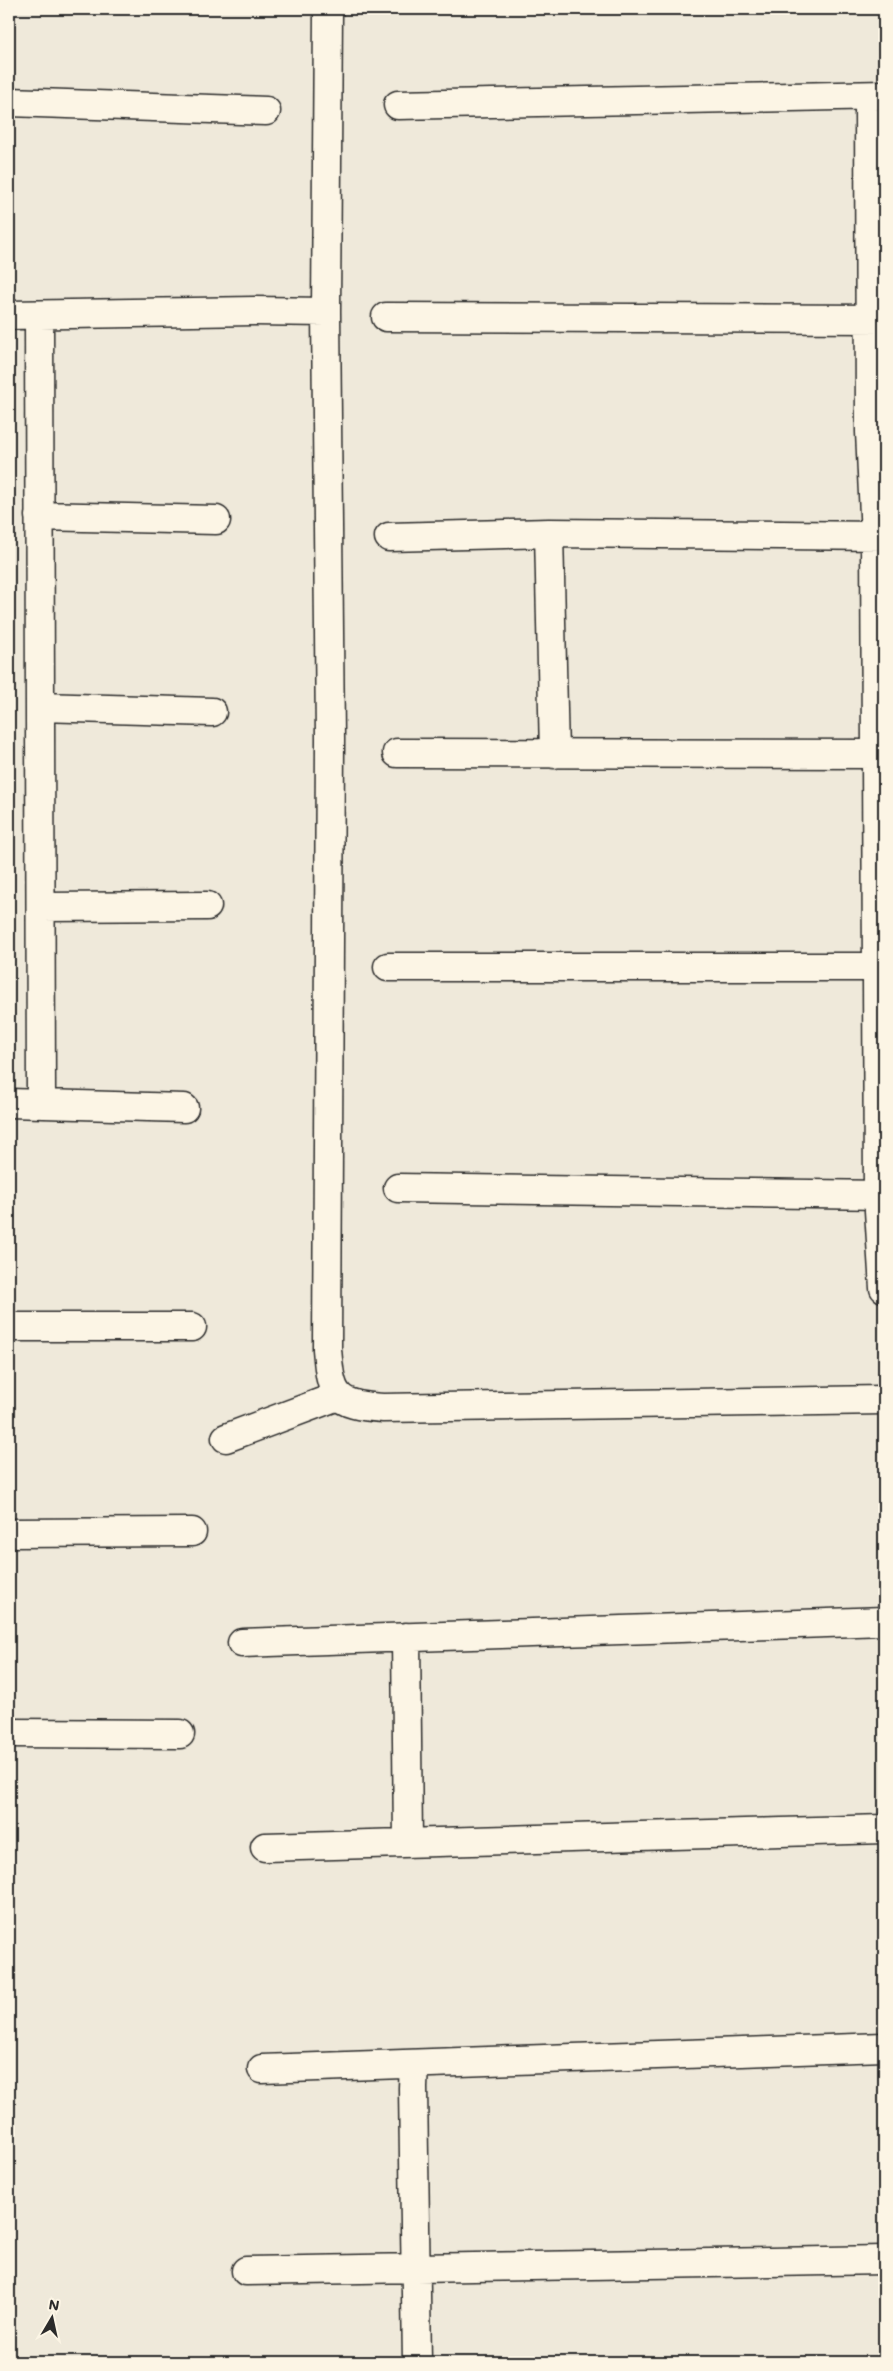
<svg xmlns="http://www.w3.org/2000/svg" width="893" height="2371" font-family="Mali,sans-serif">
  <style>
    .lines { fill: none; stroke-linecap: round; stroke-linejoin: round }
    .minor-casing { stroke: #2b2b2b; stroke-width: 31 }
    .minor { stroke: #fcf5e5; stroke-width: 28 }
  </style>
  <rect width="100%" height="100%" fill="#efe9da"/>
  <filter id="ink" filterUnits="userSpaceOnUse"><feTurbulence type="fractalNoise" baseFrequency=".02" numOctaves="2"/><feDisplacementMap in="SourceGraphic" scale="10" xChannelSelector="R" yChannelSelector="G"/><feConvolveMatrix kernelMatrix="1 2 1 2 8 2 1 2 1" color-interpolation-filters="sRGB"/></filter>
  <g filter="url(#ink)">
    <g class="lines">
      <defs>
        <path id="minor" d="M328 9 326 312 330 738 327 1349C331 1396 334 1405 383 1408L884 1400
          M869 96 870 432 875 536 878 1195 884 1288
          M9 102 266 111
          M398 105 884 95
          M9 315 254 311 326 312
          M39 315 41 1104
          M386 317 884 319
          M39 516 216 520
          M549 533 554 754
          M389 537 549 533 884 536
          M40 707 212 712
          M397 753 884 754
          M41 907 207 906
          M388 967H884
          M9 1103 184 1108
          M398 1188 884 1195
          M9 1327H192
          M226 1438 338 1396
          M9 1533 192 1532
          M406 1637 408 1842
          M242 1643 884 1621
          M9 1733 180 1734
          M265 1847 884 1829
          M414 2064 413 2088 417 2362
          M262 2069 884 2047
          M246 2271 884 2260"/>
      </defs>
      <use href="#minor" class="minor-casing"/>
      <use href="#minor" class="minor"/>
    </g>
  </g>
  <rect width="893" height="2371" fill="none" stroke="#fcf5e5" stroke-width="30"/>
  <rect x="15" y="15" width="863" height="2341" fill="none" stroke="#2b2b2b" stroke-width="2" filter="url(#ink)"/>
  <g transform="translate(52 2318) rotate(9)" stroke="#fcf5e5" stroke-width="4" paint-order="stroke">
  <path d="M0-4L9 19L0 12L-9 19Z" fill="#2b2b2b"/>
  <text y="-8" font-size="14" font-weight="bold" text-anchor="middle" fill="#2b2b2b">N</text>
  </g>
</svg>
